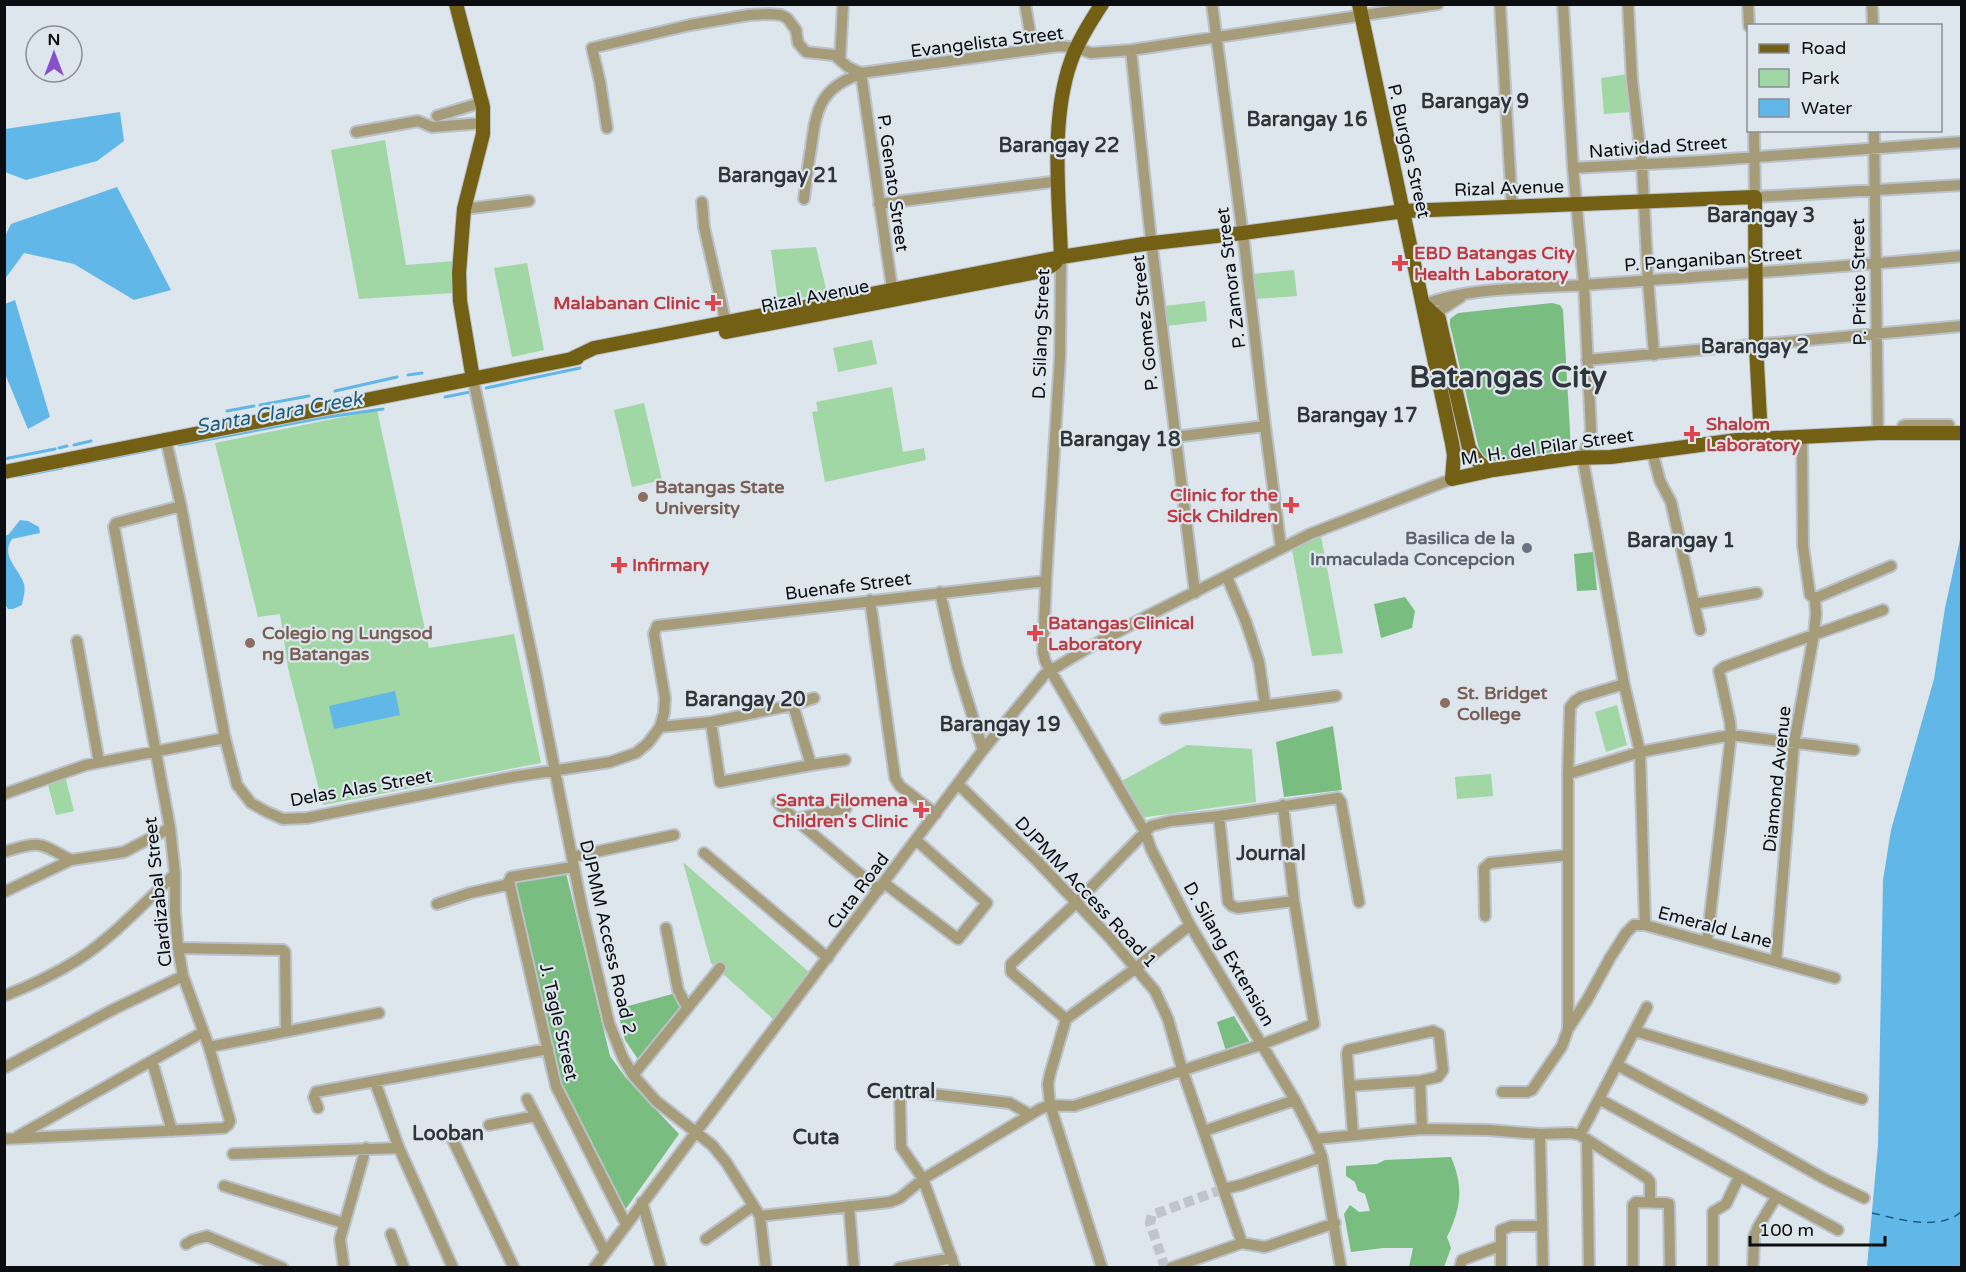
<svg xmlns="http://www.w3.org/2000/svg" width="1966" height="1272" font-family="'Varela Round',sans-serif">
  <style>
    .green { fill: #a0d7a5 }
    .forest { fill: #79bd81 }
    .water { fill: #62b7e9 }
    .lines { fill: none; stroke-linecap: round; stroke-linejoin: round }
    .stream { stroke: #62b7e9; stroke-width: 3 }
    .ferry { stroke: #1d5d7e; stroke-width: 1.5; stroke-dasharray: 8 6; stroke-linecap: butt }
    .minor-tunnel { stroke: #bec5cc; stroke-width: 10; stroke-dasharray: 10 5; stroke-linecap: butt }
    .minor-casing { stroke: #bbc2ca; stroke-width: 14 }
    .major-casing { stroke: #bbc2ca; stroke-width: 16 }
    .minor { stroke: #a69c7a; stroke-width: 10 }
    .major { stroke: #736014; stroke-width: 14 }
    .health-dot { fill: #e0444e; stroke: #dde5ed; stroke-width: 2 }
    .education-dot { fill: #8d6e63; stroke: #dde5ed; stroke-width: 2 }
    .worship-dot { fill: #6b7280; stroke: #dde5ed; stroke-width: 2 }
    .labels { text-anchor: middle; stroke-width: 4.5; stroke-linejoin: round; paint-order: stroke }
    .street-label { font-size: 18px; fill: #0b0d10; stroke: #dde5ed }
    .health-label { font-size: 18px; font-weight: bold; fill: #be3a42; stroke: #dde5ed; text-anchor: start }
    .education-label { font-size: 18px; font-weight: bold; fill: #785e54; stroke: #dde5ed; text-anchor: start }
    .worship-label { font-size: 18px; font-weight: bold; fill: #5b616d; stroke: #dde5ed; text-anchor: end }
    .neighbourhood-label { font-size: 20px; font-weight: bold; fill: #2f353b; stroke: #dde5ed }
    .water-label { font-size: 20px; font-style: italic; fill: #1d5d7e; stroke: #dde5ed }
    .quarter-label { font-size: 21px; font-weight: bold; fill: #2f353b; stroke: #dde5ed }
    .town-label { font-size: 30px; font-weight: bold; fill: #2f353b; stroke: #dde5ed }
  </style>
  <rect width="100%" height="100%" fill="#dde5ed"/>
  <path class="green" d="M1628 74 1632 112 1604 114 1601 78Z
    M385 140 406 265 454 261 453 293 359 299 331 150Z
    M816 247 827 293 778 302 771 250Z
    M527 263 544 350 512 357 494 268Z
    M1294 270 1297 296 1255 299 1252 274Z
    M1205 301 1207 321 1167 326 1165 306Z
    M872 340 877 364 838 372 833 348Z
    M892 387 903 452 924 448 926 460 825 482 812 412 818 411 816 402Z
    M644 403 662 480 632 487 614 410Z
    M377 410 429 648 514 634 541 763 323 805 288 668 280 614 258 617 215 443Z
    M1321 536 1343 653 1312 656 1292 550Z
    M1617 705 1627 745 1606 752 1595 712Z
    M1187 745 1252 749 1256 802 1139 818 1120 782Z
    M1491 774 1493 796 1457 799 1455 777Z
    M65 776 74 811 56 815 47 781Z
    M683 862 809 972 773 1019 711 963Z"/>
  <path class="forest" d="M1552 303 1560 305 1563 310 1571 449 1496 461C1486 460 1481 454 1478 445L1450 325V319L1458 313Z
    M1593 552 1597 590 1577 591 1574 554Z
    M1405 597 1415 611 1412 628 1381 638 1374 604Z
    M1333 726 1342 790 1284 797 1276 742Z
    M566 873 610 1056 626 1078 679 1134 625 1210 558 1080 513 881Z
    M676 993 684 1008 640 1062 625 1040 617 1009Z
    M1234 1016 1251 1044 1226 1051 1217 1022Z
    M1451 1157C1464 1187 1461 1208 1447 1237L1451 1248 1444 1267H1409L1413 1248H1383L1351 1252 1344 1214 1350 1205 1359 1212 1370 1211 1365 1194 1358 1191 1355 1182 1346 1176V1166L1377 1164 1385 1160Z"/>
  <path class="water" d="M120 112 124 141 97 161 26 180 5 172V129Z
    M117 187 171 290 134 300 74 264 24 253 5 279V236L11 224Z
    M15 300 50 417 28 429 5 374V304Z
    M20 520 28 521 39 527 40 533 12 539C0 556 19 568 24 584 26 591 23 598 22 605L13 609H8L5 604V536L9 534Z
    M1961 535V1267H1867L1878 1145 1883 880 1891 830 1934 679 1945 608Z
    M395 691 400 715 334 729 329 706Z"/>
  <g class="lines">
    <path class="stream" d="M408 375 422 373
      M486 388 580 368
      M335 391 397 377
      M445 397 470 392
      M260 405 309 396
      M227 411 254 406
      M74 445 91 441
      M179 445 321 418 383 409
      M59 448 67 446
      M4 459 55 449
      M69 466 156 449
      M19 476 62 468"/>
    <path class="ferry" d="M1872 1213C1899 1219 1939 1232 1962 1211"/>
    <path class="minor-tunnel" d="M1165 1268 1150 1223 1152 1215 1223 1189"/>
    <defs>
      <path id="minor" d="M1025 4 1033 50
        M1212 4 1245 251 1265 426 1281 548
        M1500 4 1512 206
        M1563 4 1573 168 1584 285 1591 431 1583 458 1584 466 1624 684 1640 752 1645 925
        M1628 4 1632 80 1642 164 1648 280 1654 355
        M1748 4 1749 26
        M1872 4 1873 26
        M1131 50 1150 231 1195 593
        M840 60 843 4
        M861 73 1059 46 1077 48 1091 53 1131 50 1438 4
        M861 73 893 295
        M437 116 483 102
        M607 128 600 82 592 48 690 25 749 15 769 14 781 15 787 18 796 30 798 43 806 52 834 55 848 67 861 73
        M1754 130 1755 197 1962 185
        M1874 130 1878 433
        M356 132 418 121 432 127 484 123
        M1573 168 1703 161 1962 142
        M804 199C806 182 808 165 811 148 816 110 820 87 861 74
        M702 202 704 227 727 328
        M879 204 1059 181
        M464 209 529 201
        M1061 257 1060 357 1046 581 1043 652 1045 661 1145 832 1151 849 1190 925 1295 1100 1315 1139 1322 1157 1341 1268
        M1424 305C1465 287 1539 288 1585 285 1711 275 1836 268 1962 256
        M1439 319 1441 310 1461 297
        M1587 360 1962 326
        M473 379 536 675 582 908 609 1023 623 1058 633 1075 656 1101 712 1145 726 1162 760 1216 766 1268
        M1899 433 1903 426 1906 425H1949
        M1802 436 1803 546 1810 595 1813 597H1818L1891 566
        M1174 437 1265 426
        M166 440 181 506 225 738 237 785 251 803 267 812 283 819 307 818 512 777 610 762 636 753 648 743 660 727 664 713 665 698 654 634 657 626 1046 581
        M1652 451 1660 481 1671 502 1700 630
        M1227 577 1246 622 1259 662 1265 704
        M940 592 957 666 983 750
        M870 600 895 778 900 786 936 814
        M1695 604 1757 593
        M77 641 99 762
        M793 705 814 698
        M1165 719 1336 696
        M660 727 711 722 793 705 811 765 720 782 711 722
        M811 765 845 760
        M1568 774 1640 752 1731 735 1854 750
        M958 784 1037 861 1109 937 1155 991 1168 1019 1182 1069 1242 1243 1171 1268
        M4 794 86 765 225 738
        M777 802 795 819 879 890
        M1219 816 1228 902 1232 906 1238 908 1294 901
        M795 819 846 808
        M4 852C41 840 39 843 71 860
        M704 853 828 958
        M572 857 674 835
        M573 867 511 877 509 881 556 1086 626 1224
        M884 883 958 939 987 903 916 840
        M4 892 71 860 124 852 170 828
        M437 904 470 893 510 884
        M1485 916 1484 868 1490 863 1568 855
        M666 928 678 990 687 1007
        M1707 942 1731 735 1730 722 1719 671 1724 667 1883 610
        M178 948 283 950 285 952 286 1030
        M1776 961 1794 743 1814 634 1816 614 1815 601
        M4 996C30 986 55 974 79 959 114 936 144 903 175 874
        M1066 1019 1011 972V964L1076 903 1151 826 1171 821 1219 816 1338 798 1341 802 1359 902
        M1568 1028V774L1570 707 1575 701 1581 697 1624 684
        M1635 1031 1862 1099
        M209 1047 379 1013
        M152 1061 172 1131
        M1617 1065 1731 1126 1825 1179 1864 1198
        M4 1068 114 1009 183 976
        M633 1075 720 968
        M1420 1081 1422 1129
        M375 1082 399 1148 453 1268
        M1349 1086 1420 1081 1438 1077 1443 1070 1439 1034 1433 1031 1348 1050 1347 1054 1353 1135
        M1502 1092H1527L1532 1090 1562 1046 1568 1029 1587 1000 1610 958 1626 933 1634 925H1645L1835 978
        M527 1099 605 1252
        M1599 1099 1838 1230
        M318 1108 314 1097 316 1092 548 1049
        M489 1125 535 1116
        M1204 1131 1295 1100
        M450 1134 514 1268
        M1540 1134 1543 1268
        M1580 1135 1647 1007
        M18 1136 203 1032
        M4 1139 224 1128 228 1125 230 1121 209 1047 183 976 178 948 175 912V874L170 828 114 527 116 523 181 506
        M1315 1139 1422 1129 1488 1130 1540 1134 1571 1133 1580 1135 1647 1178 1650 1182V1202
        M1587 1139 1589 1268
        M233 1154 399 1148
        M224 1186 343 1223
        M1223 1189 1241 1185 1322 1157
        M642 1202 661 1268
        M849 1206 854 1268
        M760 1216 890 1202 900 1198 923 1179 1040 1109 1050 1105 1074 1106 1263 1044 1314 1024 1294 901 1283 805
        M391 1234 404 1268
        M706 1239 753 1206
        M1242 1243 1265 1247 1335 1223
        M186 1244 193 1240 207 1236 283 1268
        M344 1268 340 1239 366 1148
        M594 1268 983 750 1045 674 1088 648 1149 615 1310 534 1452 479
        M899 1268 952 1258
        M955 1268 923 1179 901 1147 900 1098 906 1091 1010 1103 1029 1114
        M1102 1268 1050 1105 1048 1084 1050 1074 1066 1019 1136 968 1190 925
        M1460 1268 1462 1260 1500 1246
        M1501 1268V1230L1512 1226H1542
        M1633 1268V1205L1636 1202 1666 1203 1669 1204 1670 1268
        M1713 1268V1212L1726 1204 1739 1177
        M1753 1268 1754 1237 1758 1227 1776 1197"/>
      <path id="major" d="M456 4 483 107V134L464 209 459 273 460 301 473 379
        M1359 4 1452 443 1454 455 1452 479 1493 470 1573 458 1611 457 1737 440 1878 433H1962
        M1061 257C1059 195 1050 120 1071 61 1078 41 1090 22 1102 4
        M1424 305 1439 319 1469 448C1475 458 1481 468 1493 470
        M726 332 1037 272 1051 266 1056 262
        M571 359 594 348 1061 257 1144 244 1243 233 1404 211 1755 197 1756 345 1761 438
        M4 472 577 358"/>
    </defs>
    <use href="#minor" class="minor-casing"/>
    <use href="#major" class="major-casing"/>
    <use href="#minor" class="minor"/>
    <use href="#major" class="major"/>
  </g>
  <g class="health-dot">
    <path d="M1397 254h6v6h6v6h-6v6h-6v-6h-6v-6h6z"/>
    <path d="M710 294h6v6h6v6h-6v6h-6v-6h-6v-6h6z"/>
    <path d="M1689 425h6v6h6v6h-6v6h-6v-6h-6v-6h6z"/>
    <path d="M1288 496h6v6h6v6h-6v6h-6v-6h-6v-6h6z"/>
    <path d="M616 556h6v6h6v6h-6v6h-6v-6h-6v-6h6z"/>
    <path d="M1032 624h6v6h6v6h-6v6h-6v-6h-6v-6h6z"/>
    <path d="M918 801h6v6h6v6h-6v6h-6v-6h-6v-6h6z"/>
  </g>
  <g class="education-dot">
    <circle cx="643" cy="497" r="6"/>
    <circle cx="250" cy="643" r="6"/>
    <circle cx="1445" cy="703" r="6"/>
  </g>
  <circle class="worship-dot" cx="1527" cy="548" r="6"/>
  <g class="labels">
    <g class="street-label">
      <text transform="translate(987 42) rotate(-7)" y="6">Evangelista Street</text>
      <text transform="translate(1658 147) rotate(-4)" y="6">Natividad Street</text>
      <text transform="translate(1409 151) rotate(77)" y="6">P. Burgos Street</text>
      <text transform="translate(893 183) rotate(82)" y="6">P. Genato Street</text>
      <text transform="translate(1509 188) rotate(-2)" y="6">Rizal Avenue</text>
      <text transform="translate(1713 259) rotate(-4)" y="6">P. Panganiban Street</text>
      <text transform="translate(1231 278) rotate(-97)" y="6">P. Zamora Street</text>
      <text transform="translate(1859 282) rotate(-91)" y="6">P. Prieto Street</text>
      <text transform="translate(815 296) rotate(-11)" y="6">Rizal Avenue</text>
      <text transform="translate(1145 323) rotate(-96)" y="6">P. Gomez Street</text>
      <text transform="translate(1041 334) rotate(-88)" y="6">D. Silang Street</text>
      <text transform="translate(1547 447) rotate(-8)" y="6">M. H. del Pilar Street</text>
      <text transform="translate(848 586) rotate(-7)" y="6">Buenafe Street</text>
      <text transform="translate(1777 779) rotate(-84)" y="6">Diamond Avenue</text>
      <text transform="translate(361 788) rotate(-10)" y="6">Delas Alas Street</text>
      <text transform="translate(858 891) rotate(-53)" y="6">Cuta Road</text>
      <text transform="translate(158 892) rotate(-96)" y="6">Clardizabal Street</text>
      <text transform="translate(1086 892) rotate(47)" y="6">DJPMM Access Road 1</text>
      <text transform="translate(1715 927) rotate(15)" y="6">Emerald Lane</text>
      <text transform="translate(608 937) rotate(77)" y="6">DJPMM Access Road 2</text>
      <text transform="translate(1229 954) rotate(60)" y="6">D. Silang Extension</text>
      <text transform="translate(559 1022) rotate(77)" y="6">J. Tagle Street</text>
    </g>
    <g class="health-label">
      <text x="1414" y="259">EBD Batangas City<tspan x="1414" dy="21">Health Laboratory</tspan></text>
      <text x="700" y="309" text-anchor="end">Malabanan Clinic</text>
      <text x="1706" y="430">Shalom<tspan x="1706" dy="21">Laboratory</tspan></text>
      <text x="1278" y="501" text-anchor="end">Clinic for the<tspan x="1278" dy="21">Sick Children</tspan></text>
      <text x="632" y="571">Infirmary</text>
      <text x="1048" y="629">Batangas Clinical<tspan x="1048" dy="21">Laboratory</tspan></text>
      <text x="908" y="806" text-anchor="end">Santa Filomena<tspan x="908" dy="21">Children's Clinic</tspan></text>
    </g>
    <g class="education-label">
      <text x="655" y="493">Batangas State<tspan x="655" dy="21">University</tspan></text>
      <text x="262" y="639">Colegio ng Lungsod<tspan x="262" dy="21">ng Batangas</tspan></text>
      <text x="1457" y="699">St. Bridget<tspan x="1457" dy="21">College</tspan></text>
    </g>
    <g class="worship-label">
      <text x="1515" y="544">Basilica de la<tspan x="1515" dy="21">Inmaculada Concepcion</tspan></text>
    </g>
    <g class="neighbourhood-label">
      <text x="1475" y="108">Barangay 9</text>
      <text x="1307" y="126">Barangay 16</text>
      <text x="1059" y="152">Barangay 22</text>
      <text x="778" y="182">Barangay 21</text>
      <text x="1761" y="222">Barangay 3</text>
      <text x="1755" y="353">Barangay 2</text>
      <text x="1357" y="422">Barangay 17</text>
      <text x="1120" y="446">Barangay 18</text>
      <text x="1681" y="547">Barangay 1</text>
      <text x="745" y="706">Barangay 20</text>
      <text x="1000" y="731">Barangay 19</text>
      <text x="1271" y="860">Journal</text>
      <text x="901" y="1098">Central</text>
      <text x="448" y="1140">Looban</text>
    </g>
    <g class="water-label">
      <text transform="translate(279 412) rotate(-10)" y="7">Santa Clara Creek</text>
    </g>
    <g class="quarter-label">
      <text x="816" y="1144">Cuta</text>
    </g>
    <g class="town-label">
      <text x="1508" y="387">Batangas City</text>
    </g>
  </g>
  <rect width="1966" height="1272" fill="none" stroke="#0b0d10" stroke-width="12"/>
  <rect x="1747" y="24" width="195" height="108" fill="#dde5ed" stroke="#898f95" stroke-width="1.5"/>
  <rect x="1759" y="44" width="30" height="9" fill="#736014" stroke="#898f95" stroke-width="1.5"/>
  <text x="1801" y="54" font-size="18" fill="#0b0d10">Road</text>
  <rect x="1759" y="69" width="30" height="18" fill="#a0d7a5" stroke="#898f95" stroke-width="1.5"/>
  <text x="1801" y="84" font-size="18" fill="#0b0d10">Park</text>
  <rect x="1759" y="99" width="30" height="18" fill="#62b7e9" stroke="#898f95" stroke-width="1.5"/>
  <text x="1801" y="114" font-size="18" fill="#0b0d10">Water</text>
  <g transform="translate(54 54)"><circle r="28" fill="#dde5ed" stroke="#898f95" stroke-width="1.5"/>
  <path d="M0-4.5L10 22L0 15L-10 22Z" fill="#8a50c7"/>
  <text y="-9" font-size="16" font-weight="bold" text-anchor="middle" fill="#0b0d10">N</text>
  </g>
  <path d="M1750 1236v9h135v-9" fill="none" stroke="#0b0d10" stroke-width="3"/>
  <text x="1759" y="1236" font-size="18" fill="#0b0d10" stroke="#dde5ed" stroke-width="4.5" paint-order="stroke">100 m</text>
</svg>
